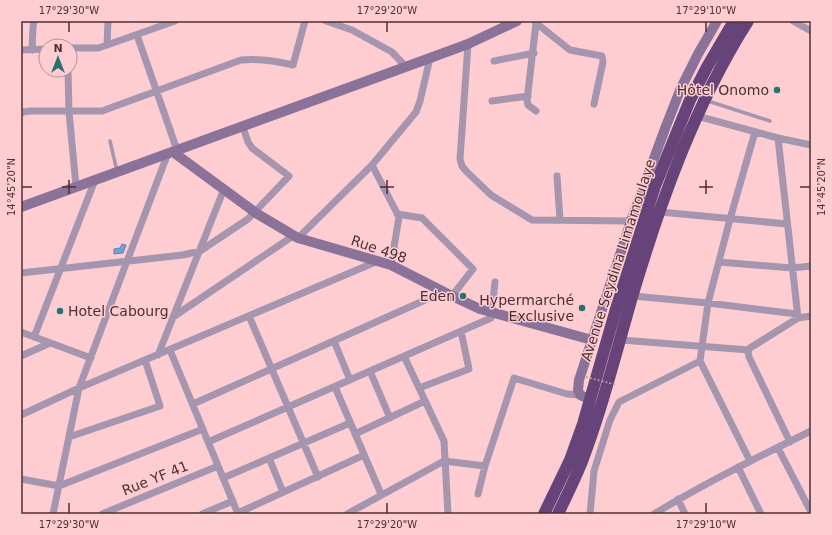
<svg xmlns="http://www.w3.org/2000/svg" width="832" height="535" font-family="'DejaVu Sans',sans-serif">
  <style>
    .water { fill: #6fa2dd; stroke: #6580aa }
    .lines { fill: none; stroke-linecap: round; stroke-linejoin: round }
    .lane { stroke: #a595af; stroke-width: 3.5 }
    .street { stroke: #a595af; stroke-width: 7 }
    .secondary { stroke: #8a7298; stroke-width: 10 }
    .highway { stroke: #664479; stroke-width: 12 }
    .path-bridge { stroke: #c69a9e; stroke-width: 1.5; stroke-dasharray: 2 2; stroke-linecap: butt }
    .ticks { fill: none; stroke: #4f2f33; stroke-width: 1.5 }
    .poi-dot { fill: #27716f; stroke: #fecdd1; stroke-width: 1.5 }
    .labels { text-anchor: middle; stroke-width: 3; stroke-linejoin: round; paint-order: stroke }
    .poi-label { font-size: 14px; fill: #4f2f33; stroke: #fecdd1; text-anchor: end }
    .street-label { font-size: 14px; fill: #4f2f33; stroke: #fecdd1 }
    .neatline { fill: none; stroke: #4f2f33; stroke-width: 1.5 }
    .ticks-label { font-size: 10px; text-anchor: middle; fill: #4f2f33 }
  </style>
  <rect width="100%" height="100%" fill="#fecdd1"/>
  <path class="water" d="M122 244 126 245 123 253 114 254V249L120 248Z"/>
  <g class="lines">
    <path class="lane" d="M708 101 770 121
      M110 141 117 171"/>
    <path class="street" d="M326 21 352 30 392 52 406 67
      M535 21 536 23 527 101 528 105 536 111
      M793 21 811 31
      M536 23 570 50 602 56 603 62 594 104
      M137 35 177 150
      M468 44 460 159 462 166 466 171 491 195 532 220 631 221
      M107 45 108 21
      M70 48H98L107 45 175 21
      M21 50 46 49
      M32 50 33 27 34 21
      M494 61 534 53
      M68 70 69 112 76 186
      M492 101 528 96
      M21 113 23 112 30 111H102L241 60C259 58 276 61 293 65L305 21
      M697 116 778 138 811 145
      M778 138 798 318
      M372 165 399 217 391 265
      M557 176 560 220
      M660 212 787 224
      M397 214 422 218 473 269 452 296
      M298 238 372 165 416 112 420 101 430 58
      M719 262 792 268 811 266
      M21 273 183 255 200 251 248 219 289 176 252 148 248 142 243 127
      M633 296 708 303 797 314
      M249 316 318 477
      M173 317 293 236
      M21 332 91 358
      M34 337 95 180
      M621 340 749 350
      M334 341 350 380
      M170 350 238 514
      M158 355 224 189
      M21 356 50 343
      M404 356 444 441 448 514
      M370 371 390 418
      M335 387 381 494
      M419 388 469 369 461 331
      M193 404 443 292
      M21 415 79 388 378 261
      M355 434 425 401
      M69 437 160 406 145 360
      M208 442 491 318 495 282
      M790 442 749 357 748 352 750 348 798 318 811 316
      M778 448 811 512
      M269 458 283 492
      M750 461 700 361 708 303 730 219 755 132
      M738 467 761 514
      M223 478 350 423
      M21 479 59 486 203 429
      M478 494 485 466
      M678 499 685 514
      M238 513 364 455
      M53 514 79 388 168 153
      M102 514 218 466
      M202 514 233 501
      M347 514 444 461 485 466 514 378 567 394 580 395
      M590 514 594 471 610 420 619 402 700 361
      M654 514C705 483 758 457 811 431"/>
    <path class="secondary" d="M173 152 256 213 298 238 391 265 452 296 480 309 592 340
      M21 207 430 58 468 44 517 21
      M589 399 580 395 578 390 579 380 631 221 666 126 681 88 698 54 717 21"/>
    <path class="highway" d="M544 514 570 460 583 424 616 309 655 186 690 100 707 67 734 21
      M558 514C566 497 574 481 581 464 602 409 616 353 632 297 660 203 695 104 748 21"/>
    <path class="path-bridge" d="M586 377 617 385"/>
  </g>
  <path class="ticks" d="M69 22V32M387 22V32M706 22V32M69 180V194M387 180V194M706 180V194M22 187H32M62 187H76M380 187H394M699 187H713M800 187H810M69 503V513M387 503V513M706 503V513"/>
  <g class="poi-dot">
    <circle cx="777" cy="90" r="4"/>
    <circle cx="463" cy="296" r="4"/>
    <circle cx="582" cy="308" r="4"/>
    <circle cx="60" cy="311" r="4"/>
  </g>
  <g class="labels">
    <g class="poi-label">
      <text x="769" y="95">Hôtel Onomo</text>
      <text x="455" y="301">Eden</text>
      <text x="574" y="305">Hypermarché<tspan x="574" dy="16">Exclusive</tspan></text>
      <text x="68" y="316" text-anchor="start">Hotel Cabourg</text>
    </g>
    <g class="street-label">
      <text transform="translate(379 249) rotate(19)" y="5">Rue 498</text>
      <text transform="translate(618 260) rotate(-72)" y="5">Avenue Seydina Limamoulaye</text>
      <text transform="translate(155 478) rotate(-22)" y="5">Rue YF 41</text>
    </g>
  </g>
  <rect width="832" height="535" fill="none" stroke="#fecdd1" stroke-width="44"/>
  <g transform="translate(58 58)"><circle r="19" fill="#fecdd1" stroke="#b88e92"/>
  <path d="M0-3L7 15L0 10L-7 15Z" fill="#27716f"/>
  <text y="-6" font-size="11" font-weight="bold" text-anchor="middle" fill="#4f2f33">N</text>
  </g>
  <rect x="22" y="22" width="788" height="491" class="neatline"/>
  <g class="ticks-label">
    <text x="69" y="14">17°29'30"W</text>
    <text x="387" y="14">17°29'20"W</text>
    <text x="706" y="14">17°29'10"W</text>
    <text transform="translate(11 187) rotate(-90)" y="4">14°45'20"N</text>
    <text transform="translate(821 187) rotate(-90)" y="4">14°45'20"N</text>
    <text x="69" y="528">17°29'30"W</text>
    <text x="387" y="528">17°29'20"W</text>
    <text x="706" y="528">17°29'10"W</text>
  </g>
</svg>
